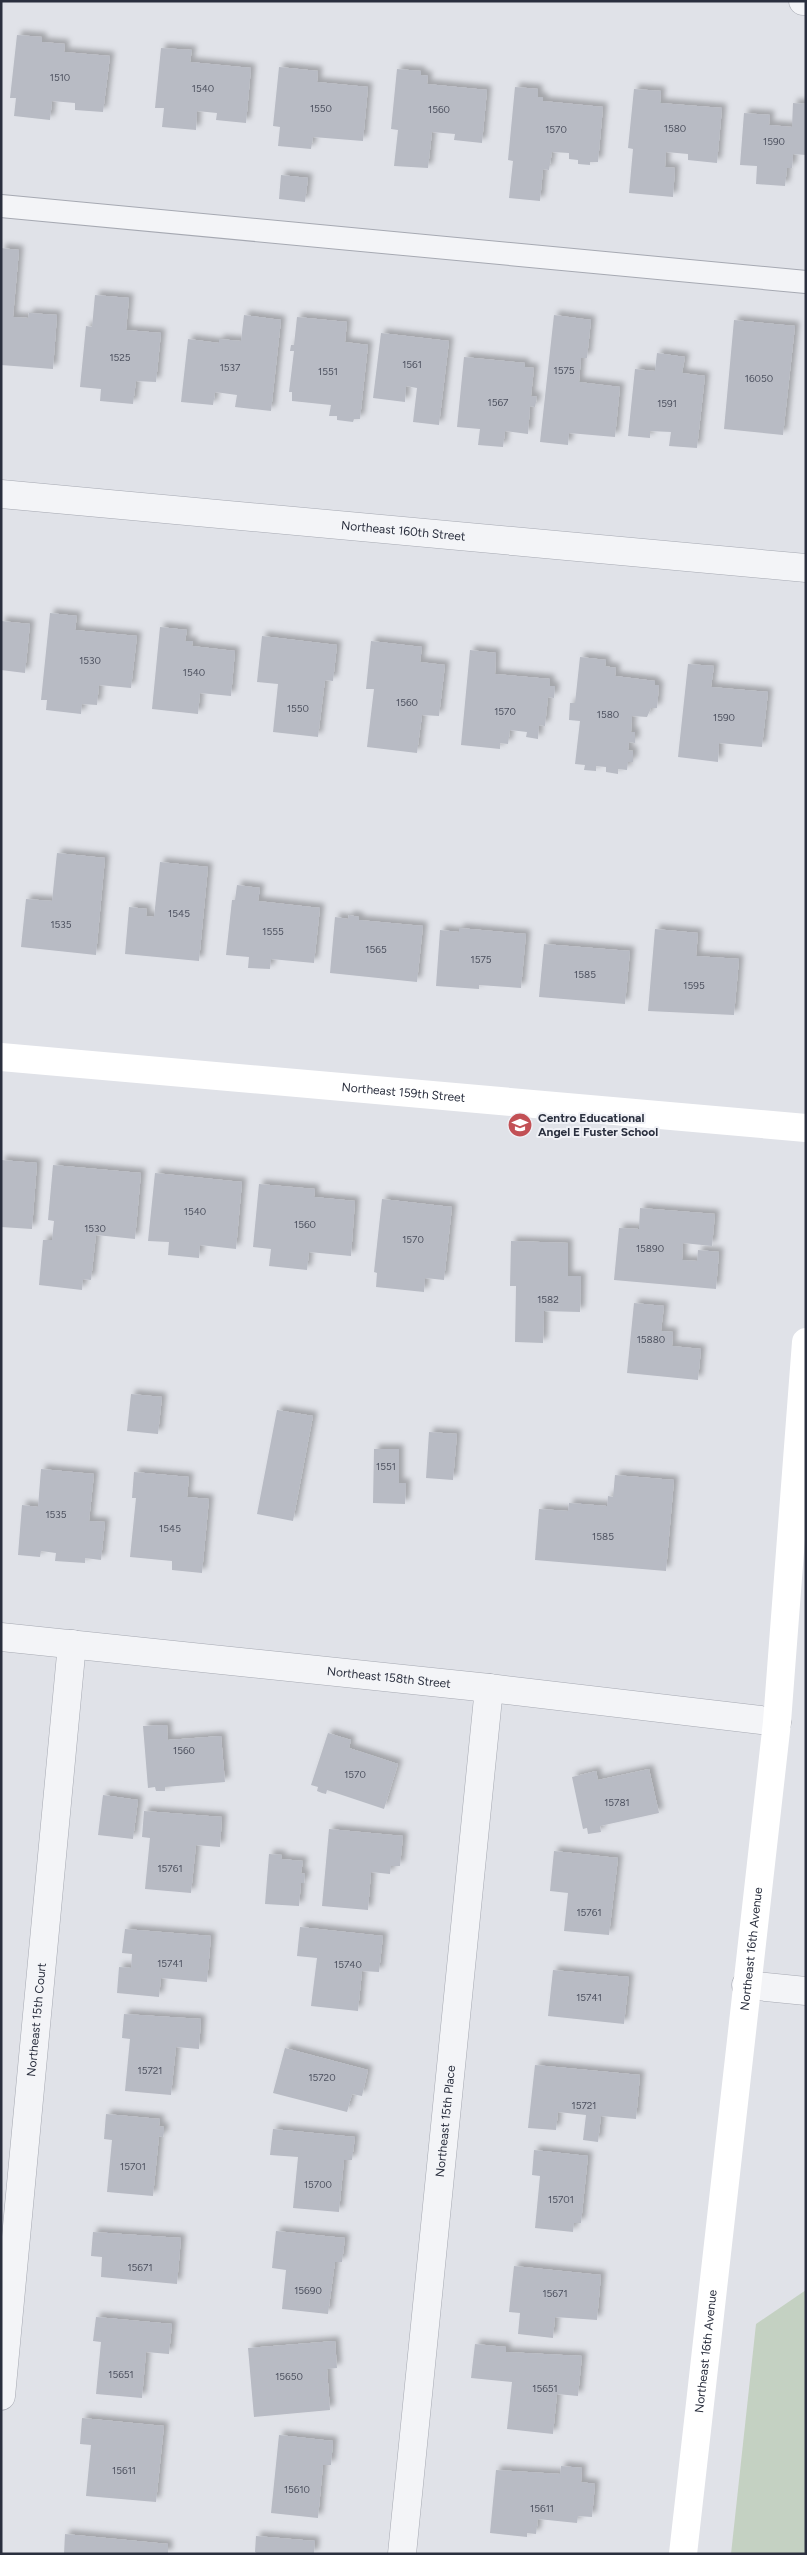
<svg xmlns="http://www.w3.org/2000/svg" width="807" height="2555" font-family="Figtree,sans-serif">
  <style>
    .green { fill: #c4d1c2 }
    .building { fill: #b8bbc4; filter: url(#shadow) }
    .lines { fill: none; stroke-linecap: round; stroke-linejoin: round }
    .lane-casing { stroke: #a6a9b2; stroke-width: 24 }
    .street-casing { stroke: #a6a9b2; stroke-width: 29 }
    .lane { stroke: #f3f4f7; stroke-width: 22 }
    .street { stroke: #f3f4f7; stroke-width: 28 }
    .secondary { stroke: #fff; stroke-width: 28 }
    .labels { text-anchor: middle; stroke-width: 4; stroke-linejoin: round; paint-order: stroke }
    .number-label { font-size: 10px; fill: #4e5260 }
    .street-label { font-size: 12px; fill: #2a2f3e; stroke: #f0f1f6 }
    .poi-label { font-size: 12px; font-weight: bold; fill: #2a2f3e; stroke: #f0f1f6; text-anchor: start }
  </style>
  <defs>
    <filter id="shadow"><feDropShadow dx="4.5" dy="-4.5" stdDeviation="2.5" flood-color="#0004"/></filter>
  </defs>
  <rect width="100%" height="100%" fill="#e0e2e8"/>
  <path class="green" d="M806 2290V2554H731L756 2324Z"/>
  <path class="building" d="M17 35 42 37V42L65 44 64 52 110 56 103 112 75 110V103L52 101 50 120 14 116 16 98H10Z
    M161 48 192 50 190 62 251 68 246 123 216 120 217 113 197 111 196 130 162 127 164 108H155Z
    M279 67 318 71 317 82 368 87 363 141 313 137 311 149 278 146 280 127 273 126Z
    M397 69 421 71V75L428 76 427 84 487 90 482 143 454 140 455 134 432 132 428 168 394 166 398 130 391 129Z
    M515 87 538 89V97H543V101L603 107 598 162H590V165L578 164V160L569 159V153L552 152 549 170 543 169 540 201 509 198 513 161 508 160Z
    M634 89 661 91 660 103 722 108 717 163 688 160V154L666 152 665 167 675 168 673 197 629 193 633 149 628 148Z
    M793 103 806 104V155L793 154 792 168H787L785 186 756 184 757 166 740 165 744 113 770 115 769 125 792 127Z
    M281 175 308 178 305 202 279 199Z
    M1 248 19 250 13 317 28 318 29 313 57 315 53 369 1 365Z
    M95 295 129 298 126 330 161 333 156 382 136 381 133 404 100 401 101 389 80 387 86 326 92 327Z
    M244 315 281 320 271 411 235 407 237 395 215 392 213 405 181 402 188 339 219 343V339L241 341Z
    M554 315 591 320 587 358H581L579 382 620 387 615 437 569 433 568 445 540 442Z
    M297 317 347 322 345 342 368 345 360 419H354L353 422 337 420V416H329L331 405 292 401V392H289L294 351H290L291 345H294Z
    M734 320 795 326 783 435 724 429Z
    M381 333 449 341 439 425 413 422 417 388 406 386 405 402 373 398Z
    M657 353 685 357 682 373 705 376 697 448 669 446 671 432 650 431V438L628 436 635 369 655 371Z
    M464 357 525 363 524 367 534 368 531 396 537 397 535 407 530 406 528 434 505 431 503 447 478 445 480 429 457 427Z
    M50 613 77 616 75 630 137 636 131 688 99 685 97 705 82 704 81 714 46 710 47 700H41Z
    M1 621 30 624 25 673 1 670Z
    M160 627 187 630 185 641H193L192 646 235 651 231 696 200 693 198 714 152 709Z
    M262 636 337 645 333 681 325 680 318 737 273 732 278 684 257 682Z
    M371 641 422 647 420 662 445 665 439 716 422 715 417 753 367 747 374 689H366Z
    M470 650 496 653 495 674 550 679V686H555L554 698 548 697 545 726 539 725 538 739 526 737 527 732 510 730 508 744 500 743V749L461 745Z
    M580 657 606 660 605 666 616 668 615 676 655 681V685H659L657 708H651L647 717 632 716 631 732H635V743L629 742 628 750 633 751V762H628L627 770 618 769V774L606 772V767L596 766V771L584 770 585 765 575 764 580 721 569 720 570 703H575Z
    M688 664 714 666 711 687 768 692 762 747 719 743 718 762 678 757Z
    M57 853 105 858 96 955 21 947 26 899 52 901Z
    M160 862 208 867 199 961 125 954 129 907 147 909 146 916 154 917Z
    M237 885 260 888 258 901 320 908 314 963 271 959 270 969 248 968 249 957 226 955 232 900H235Z
    M349 915 359 917V920L423 926 417 982 330 973 335 917 348 919Z
    M459 928 526 934 521 988 479 985V989L436 986 440 930 459 932Z
    M655 929 698 933 696 956 739 959 734 1015 648 1011Z
    M544 944 630 951 625 1004 539 997Z
    M1 1160 37 1163 32 1229 1 1227Z
    M53 1165 141 1173 135 1239 96 1235 91 1280 83 1279 82 1290 39 1285 43 1240H52L54 1221 48 1220Z
    M155 1173 242 1182 236 1249 200 1245 199 1258 168 1255 169 1242 148 1241Z
    M259 1184 315 1189 314 1197 355 1201 351 1256 309 1252 307 1270 269 1266 271 1249 253 1247Z
    M382 1199 452 1207 444 1280 425 1278 424 1292 376 1287 377 1273 374 1272Z
    M640 1208 715 1214 712 1246 683 1243 682 1260 697 1261 698 1250 719 1252 716 1289 614 1280 619 1228 639 1229Z
    M511 1241 568 1243V1276H581L580 1312 544 1311 543 1343 515 1342 516 1286H510Z
    M634 1303 664 1306 661 1331 673 1332 672 1346 701 1349 698 1380 627 1373Z
    M131 1394 162 1397 158 1434 127 1431Z
    M277 1410 313 1416 293 1521 257 1514Z
    M429 1432 457 1434 453 1480 426 1478Z
    M374 1449H399V1483H406L405 1504 373 1503Z
    M41 1469 94 1474 89 1521 105 1522 101 1560 85 1558V1563L55 1561 56 1553 41 1551 40 1557 18 1555 22 1505 38 1507Z
    M134 1472 189 1477 187 1497 209 1499 202 1573 172 1570V1561L130 1557 136 1498H132Z
    M615 1475 674 1480 666 1571 535 1560 539 1509 568 1511 569 1503 607 1506 608 1496 613 1497Z
    M167 1725 168 1740 221 1736 225 1782 165 1787V1791H156L155 1787 148 1788 143 1726Z
    M328 1733 351 1740 349 1748 398 1764 384 1809 327 1790 326 1794 322 1793 317 1791 318 1787 311 1785Z
    M649 1769 659 1813 600 1826 601 1832 588 1834 587 1828 583 1829 572 1777 596 1771 598 1780Z
    M103 1795 138 1800 133 1839 98 1835Z
    M144 1811 222 1817 220 1847 196 1845 191 1893 145 1889 150 1838 142 1837Z
    M329 1829 403 1836 400 1866H391L390 1874 371 1872 368 1910 322 1906Z
    M554 1851 618 1858 609 1935 564 1931 568 1893 550 1891Z
    M269 1854 282 1855 281 1859 303 1861 301 1873 305 1874 304 1883H301L299 1906 265 1904Z
    M300 1927 383 1936 379 1972 362 1971 358 2011 311 2006 317 1958 297 1956Z
    M125 1929 211 1936 207 1982 161 1978 159 1997 117 1993 119 1967 131 1968 132 1954 122 1953Z
    M553 1970 629 1977 624 2024 548 2016Z
    M124 2014 201 2019 199 2049 176 2047 171 2095 125 2091 130 2039 122 2038Z
    M285 2048 368 2070 362 2096 352 2094 347 2112 273 2093Z
    M535 2065 640 2075 636 2119 601 2116 598 2142 583 2140 586 2115 558 2112 556 2130 528 2128Z
    M106 2114 160 2119 159 2126 164 2127V2132L163 2137 159 2136 153 2196 107 2192 112 2140 104 2139Z
    M273 2129 355 2137 352 2160H344L339 2212 293 2208 298 2157 270 2155Z
    M534 2150 588 2156 581 2223H574L573 2232 535 2228 540 2176 532 2175Z
    M276 2231 345 2238 342 2262H335L328 2314 282 2309 286 2270 272 2268Z
    M93 2232 181 2238 177 2284 101 2277 102 2257 91 2256Z
    M514 2266 601 2275 597 2320 555 2317 553 2338 518 2334 520 2313 509 2312Z
    M96 2317 172 2324 169 2354 146 2352 142 2398 96 2394 101 2342 93 2341Z
    M335 2341 337 2368 327 2369 330 2410 254 2417 248 2348Z
    M475 2344 506 2347V2352L582 2356 578 2396 557 2394 553 2434 507 2429 512 2382 471 2378Z
    M82 2418 164 2426 156 2502 86 2496 91 2445 80 2444Z
    M279 2435 333 2441 331 2465H323L318 2518 271 2513Z
    M561 2466 582 2468 581 2482 595 2484 592 2517 578 2516 577 2523 538 2519 536 2534 527 2533V2537L490 2533 496 2470 560 2474Z
    M65 2534 168 2544V2554H64Z
    M256 2536 315 2541 314 2554H258L255 2552Z"/>
  <g class="lines">
    <defs>
      <path id="lane" d="M1 206 806 282"/>
      <g id="street">
        <path d="M803 1H806"/>
        <path id="s1" d="M1 494 806 568"/>
        <path id="s2" d="M1 1637 489 1688 777 1722"/>
        <path d="M746 1985 806 1991"/>
        <path id="s3" d="M1 2396 72 1644"/>
        <path id="s4" d="M402 2554 489 1688"/>
      </g>
    </defs>
    <use href="#lane" class="lane-casing"/>
    <use href="#street" class="street-casing"/>
    <use href="#lane" class="lane"/>
    <use href="#street" class="street"/>
    <g class="secondary">
      <path id="s5" d="M1 1057 806 1128"/>
      <path id="s6" d="M683 2554 777 1722 806 1342"/>
    </g>
  </g>
  <defs>
    <symbol id="school-disc" viewBox="-11 -11 22 22"><circle r="9.5" fill="#c25055" stroke="#f0f1f6"/><path d="M0-5L7-2L0 1L-7-2ZM-4 1L0 2.5L4 1V4Q0 6-4 4Z" fill="#fff"/></symbol>
  </defs>
  <g fill-rule="evenodd">
    <use href="#school-disc" x="506" y="1111" width="28" height="28"/>
  </g>
  <g class="labels">
    <g class="number-label">
      <text x="60" y="81">1510</text>
      <text x="203" y="92">1540</text>
      <text x="321" y="112">1550</text>
      <text x="439" y="113">1560</text>
      <text x="675" y="132">1580</text>
      <text x="556" y="133">1570</text>
      <text x="774" y="145">1590</text>
      <text x="120" y="361">1525</text>
      <text x="412" y="368">1561</text>
      <text x="230" y="371">1537</text>
      <text x="564" y="374">1575</text>
      <text x="328" y="375">1551</text>
      <text x="759" y="382">16050</text>
      <text x="498" y="406">1567</text>
      <text x="667" y="407">1591</text>
      <text x="90" y="664">1530</text>
      <text x="194" y="676">1540</text>
      <text x="407" y="706">1560</text>
      <text x="298" y="712">1550</text>
      <text x="505" y="715">1570</text>
      <text x="608" y="718">1580</text>
      <text x="724" y="721">1590</text>
      <text x="179" y="917">1545</text>
      <text x="61" y="928">1535</text>
      <text x="273" y="935">1555</text>
      <text x="376" y="953">1565</text>
      <text x="481" y="963">1575</text>
      <text x="585" y="978">1585</text>
      <text x="694" y="989">1595</text>
      <text x="195" y="1215">1540</text>
      <text x="305" y="1228">1560</text>
      <text x="95" y="1232">1530</text>
      <text x="413" y="1243">1570</text>
      <text x="650" y="1252">15890</text>
      <text x="548" y="1303">1582</text>
      <text x="651" y="1343">15880</text>
      <text x="386" y="1470">1551</text>
      <text x="56" y="1518">1535</text>
      <text x="170" y="1532">1545</text>
      <text x="603" y="1540">1585</text>
      <text x="184" y="1754">1560</text>
      <text x="355" y="1778">1570</text>
      <text x="617" y="1806">15781</text>
      <text x="170" y="1872">15761</text>
      <text x="589" y="1916">15761</text>
      <text x="170" y="1967">15741</text>
      <text x="348" y="1968">15740</text>
      <text x="589" y="2001">15741</text>
      <text x="150" y="2074">15721</text>
      <text x="322" y="2081">15720</text>
      <text x="584" y="2109">15721</text>
      <text x="133" y="2170">15701</text>
      <text x="318" y="2188">15700</text>
      <text x="561" y="2203">15701</text>
      <text x="140" y="2271">15671</text>
      <text x="308" y="2294">15690</text>
      <text x="555" y="2297">15671</text>
      <text x="121" y="2378">15651</text>
      <text x="289" y="2380">15650</text>
      <text x="545" y="2392">15651</text>
      <text x="124" y="2474">15611</text>
      <text x="297" y="2493">15610</text>
      <text x="542" y="2512">15611</text>
    </g>
    <g class="street-label">
      <text dy="4" stroke="none"><textPath href="#s1" startOffset="404">Northeast 160th Street</textPath></text>
      <text dy="4" stroke="none"><textPath href="#s5" startOffset="404">Northeast 159th Street</textPath></text>
      <text dy="4" stroke="none"><textPath href="#s2" startOffset="390">Northeast 158th Street</textPath></text>
      <text dy="4" stroke="none"><textPath href="#s6" startOffset="609">Northeast 16th Avenue</textPath></text>
      <text dy="4" stroke="none"><textPath href="#s3" startOffset="378">Northeast 15th Court</textPath></text>
      <text dy="4" stroke="none"><textPath href="#s4" startOffset="435">Northeast 15th Place</textPath></text>
      <text dy="4" stroke="none"><textPath href="#s6" startOffset="204">Northeast 16th Avenue</textPath></text>
    </g>
    <g class="poi-label">
      <text x="538" y="1122">Centro Educational<tspan x="538" dy="14">Angel E Fuster School</tspan></text>
    </g>
  </g>
  <rect width="807" height="2555" fill="none" stroke="#2a2f3e" stroke-width="5"/>
</svg>
